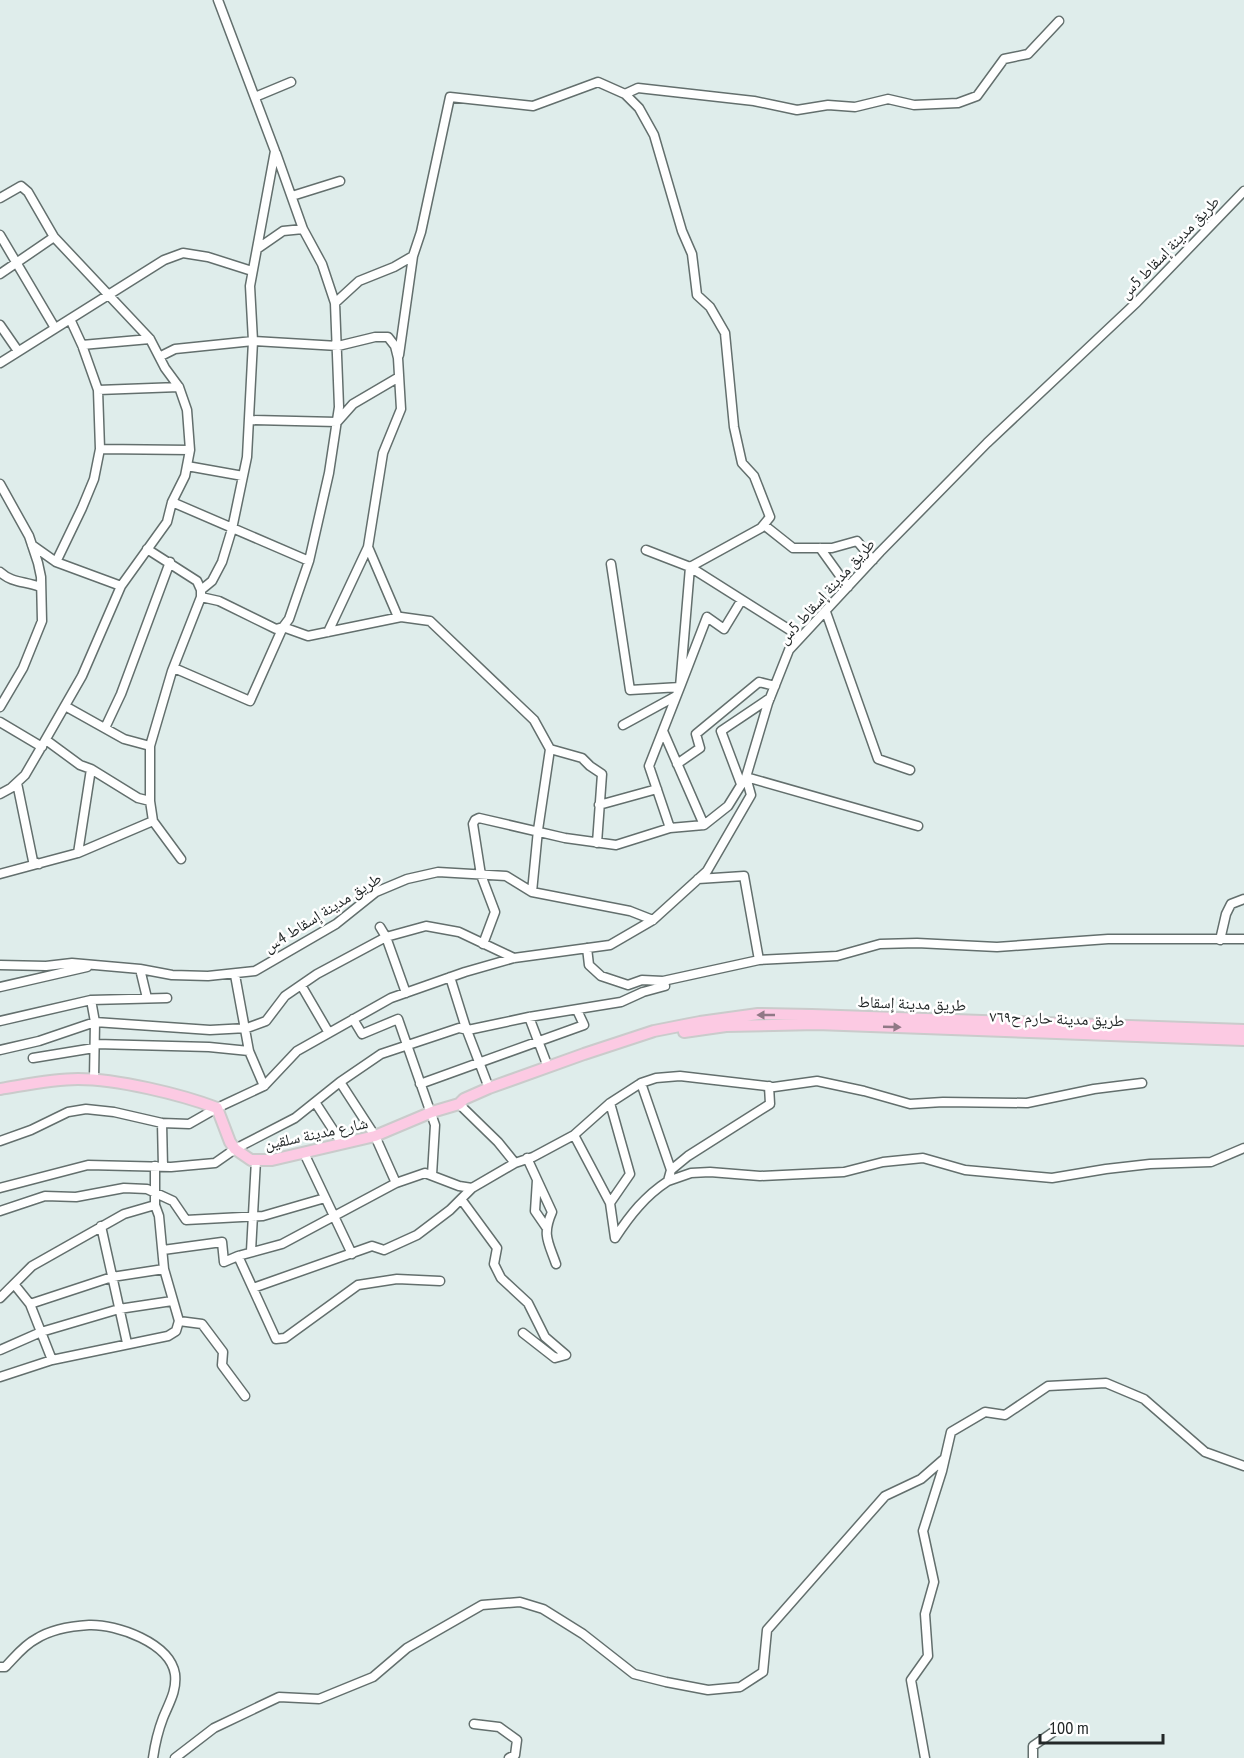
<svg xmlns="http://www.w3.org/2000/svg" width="1244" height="1758" font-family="'PT Sans Narrow','Noto Naskh Arabic',sans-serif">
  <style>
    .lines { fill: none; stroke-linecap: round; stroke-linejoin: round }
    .minor-casing { stroke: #636f6d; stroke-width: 11 }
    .major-casing { stroke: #cacbcb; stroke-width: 14 }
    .minor { stroke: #fff; stroke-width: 8 }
    .major { stroke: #fccae3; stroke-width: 10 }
    .oneway { fill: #907986 }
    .labels { text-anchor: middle; stroke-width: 5; stroke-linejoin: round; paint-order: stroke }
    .street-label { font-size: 16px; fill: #232828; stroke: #fff }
  </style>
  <rect width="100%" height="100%" fill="#dfedeb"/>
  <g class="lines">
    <defs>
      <path id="minor" d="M625 94 639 108 654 135 682 231 692 254 697 295 710 307 725 333 734 427 742 463 754 476 770 517 761 528 690 567 680 687 649 766 670 828
        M255 97 291 82
        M276 153 303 229
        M292 196 340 181
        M0 198 21 186 28 192 54 237 150 339 165 368 179 387 187 410 190 450 185 476 172 502 167 522 121 586 82 676 39 751 25 775 11 788 0 794
        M0 235 55 328
        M0 274 54 237
        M335 303 359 281 394 267 413 256 421 232 450 97 533 106 598 82 625 94 638 88 754 101 797 110 828 105 855 107 888 99 914 105 958 103 977 96 1004 59 1028 54 1059 21
        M0 325 18 351
        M82 345 150 339
        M399 355 413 256
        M161 356 175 349 253 341 338 346 375 337H388L395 346 398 358 401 409 383 453 368 547 328 632
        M0 363 164 260 183 253 208 257 252 271
        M98 390 179 387
        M249 420 337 422 353 404 399 377
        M100 449 190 450
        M187 466 243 476
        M0 484 29 536 38 563 41 577 42 621 23 668 0 707
        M172 502 309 561
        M764 525 793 548H832L857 541 873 560
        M32 545 56 562 121 586
        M368 547 398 617
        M820 548 848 587
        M147 549 197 581 201 590V597L172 671 150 746V801L153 821 181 859
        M646 550 690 567 801 637
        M56 562 82 508 94 479 100 449 98 390 82 345 70 319
        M611 564 630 690 680 687 707 617 724 629 741 601
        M0 572C12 583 24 581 40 587
        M201 590 212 581 222 562 232 529 247 457 253 341 250 286 275 151 218 0
        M201 597 219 601 276 629 283 627 289 619 309 561 329 473 339 407 335 303 322 264 303 229 283 231 257 249
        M826 612 878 759 910 770
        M174 668 250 701 283 627 308 636 401 617 430 621 534 720 550 749 538 830 532 892
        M65 706 124 739 150 746
        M0 722 42 747
        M623 725 676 696
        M105 728 121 694 170 562
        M663 731 704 825
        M46 740 80 765 91 769 138 798 150 801
        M550 749 582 758 590 766 602 774 597 843
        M677 764 700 748 696 734 759 682 775 686
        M17 783 33 861 39 864
        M741 784 721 731 770 698
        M599 805 657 789
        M78 853 91 769
        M0 874 78 853 153 821
        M698 879 744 876 759 960
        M380 927 386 937 406 993
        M1220 940 1226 914 1231 904 1244 899
        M483 944 495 912 481 875 473 824 475 820 479 818 565 838 616 845 670 828 704 825 728 806 746 777 918 826
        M587 948 589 965 601 976 628 985 642 980 663 981 759 960 837 956 880 944 917 943 997 947 1108 939H1244
        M0 965 46 966 72 963 140 969 172 975 208 976 255 971 336 924 376 892 407 879 438 872 506 876 532 892 630 911 653 920
        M140 969 147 998
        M235 975 249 1051 264 1086
        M450 977 466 1028 489 1088
        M301 985 329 1033
        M0 987 87 967
        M91 1000 95 1022 94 1079
        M529 1017 548 1067
        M353 1019 362 1034 398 1019 435 1125 432 1175
        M0 1021 91 1000 167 998
        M0 1050 39 1041 95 1022 210 1030 247 1028 266 1021 285 996 317 974 386 937 426 926 459 932 514 958
        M33 1058 94 1048 96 1044 209 1047 249 1051
        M340 1082 375 1136 396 1183
        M641 1083 671 1170
        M420 1084 584 1025 577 1010
        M315 1102 341 1142
        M610 1103 630 1174 610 1203 615 1238C630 1215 645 1196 668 1181L671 1170 688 1156 770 1104 769 1086
        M459 1104 498 1142 515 1163
        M162 1123 163 1167
        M574 1135 610 1203
        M0 1141 31 1130 68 1112 86 1109 114 1112 162 1123 189 1124 217 1108 264 1086 297 1051 391 998 465 972 514 958 610 945 653 920 707 871 751 795 746 777 768 703 789 650 880 552 987 443 1137 302 1244 191
        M304 1153 352 1254
        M527 1158 552 1212C542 1235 548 1241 556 1264
        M155 1166V1205L159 1216 164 1269 179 1321 202 1324 223 1352 222 1365 245 1396
        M537 1180 535 1211 546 1227
        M668 1181 691 1173 710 1172 760 1176 844 1172 883 1162 923 1158 965 1170 1052 1178 1106 1169 1150 1164 1211 1162 1244 1148
        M0 1188 88 1165 171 1167 215 1163 235 1149 295 1118 340 1082 381 1054 459 1028 468 1030 529 1017 621 1002 643 992 665 986 663 981
        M461 1199 497 1248 494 1264 501 1278 528 1303 545 1337 566 1355 555 1358 523 1333
        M0 1211 45 1196 76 1197 124 1188 147 1189 173 1201 186 1220 263 1216 325 1198
        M101 1226 127 1343
        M163 1250 222 1242 224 1262 238 1256
        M251 1251 256 1160
        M440 1281 397 1279 358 1285 285 1338 276 1339 238 1256 282 1244 396 1183 425 1173 459 1186 472 1188 515 1163 533 1157 574 1135 610 1103 641 1083 656 1078 680 1076 774 1087 817 1081 864 1091 910 1104 943 1102 1027 1103 1094 1089 1142 1083
        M14 1284 30 1304 52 1360
        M253 1288 372 1246 384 1250 417 1235 450 1210 472 1188
        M0 1298 32 1266 124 1214 155 1205
        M30 1304 112 1277 164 1269
        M0 1350 41 1332 119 1309 172 1301
        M0 1377 52 1360 168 1336 176 1331 179 1321
        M0 1667H5C14 1658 24 1645 36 1639 50 1630 72 1626 89 1625 117 1624 170 1643 175 1674 177 1691 169 1703 163 1718 158 1731 155 1744 153 1758
        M474 1724 499 1727 517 1740 515 1755 509 1758
        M175 1758 214 1728 279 1697 319 1699 373 1677 407 1648 482 1605 520 1602 543 1609 583 1634 634 1674 666 1682 708 1690 740 1687 763 1672 767 1630 885 1496 921 1479 944 1459
        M925 1758 911 1680 928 1656 925 1614 934 1582 923 1531 942 1471 951 1432 985 1412 1005 1415 1048 1386 1106 1383 1144 1399 1205 1452 1244 1466
        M1033 1758V1746L1059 1728"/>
      <path id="major" d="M684 1032 726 1026 817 1024 1244 1040
        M0 1089C25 1085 52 1079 78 1079 117 1079 180 1094 217 1108L230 1142 235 1149 251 1160H272L375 1136 432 1112 459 1104 464 1099 489 1088 584 1054 654 1031 700 1022 758 1014 812 1015 1244 1030"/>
    </defs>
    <use href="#minor" class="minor-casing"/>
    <use href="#major" class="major-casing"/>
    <use href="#minor" class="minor"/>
    <use href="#major" class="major"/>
  </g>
  <defs><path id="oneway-solid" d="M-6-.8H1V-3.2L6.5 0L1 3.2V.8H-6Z" transform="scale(1.5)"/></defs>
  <g class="oneway">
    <use href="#oneway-solid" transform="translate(766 1015) rotate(180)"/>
    <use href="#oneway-solid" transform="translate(892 1027) rotate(2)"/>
  </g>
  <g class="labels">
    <g class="street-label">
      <text transform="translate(1169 247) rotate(-46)" y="6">طريق مدينة إسقاط 5س</text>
      <text transform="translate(826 591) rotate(-48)" y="6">طريق مدينة إسقاط 5س</text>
      <text transform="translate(322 912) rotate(-32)" y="6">طريق مدينة إسقاط 4س</text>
      <text transform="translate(912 1003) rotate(2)" y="6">طريق مدينة إسقاط</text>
      <text transform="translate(1057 1018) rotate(2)" y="6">طريق مدينة حارم ح٧٦٩</text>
      <text transform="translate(316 1133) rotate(-12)" y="6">شارع مدينة سلقين</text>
    </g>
  </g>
  <path d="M1040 1734v9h123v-9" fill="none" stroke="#232828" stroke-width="3"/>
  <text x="1049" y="1734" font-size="18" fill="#232828" stroke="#ffffff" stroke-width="4.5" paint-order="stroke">100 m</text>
</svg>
